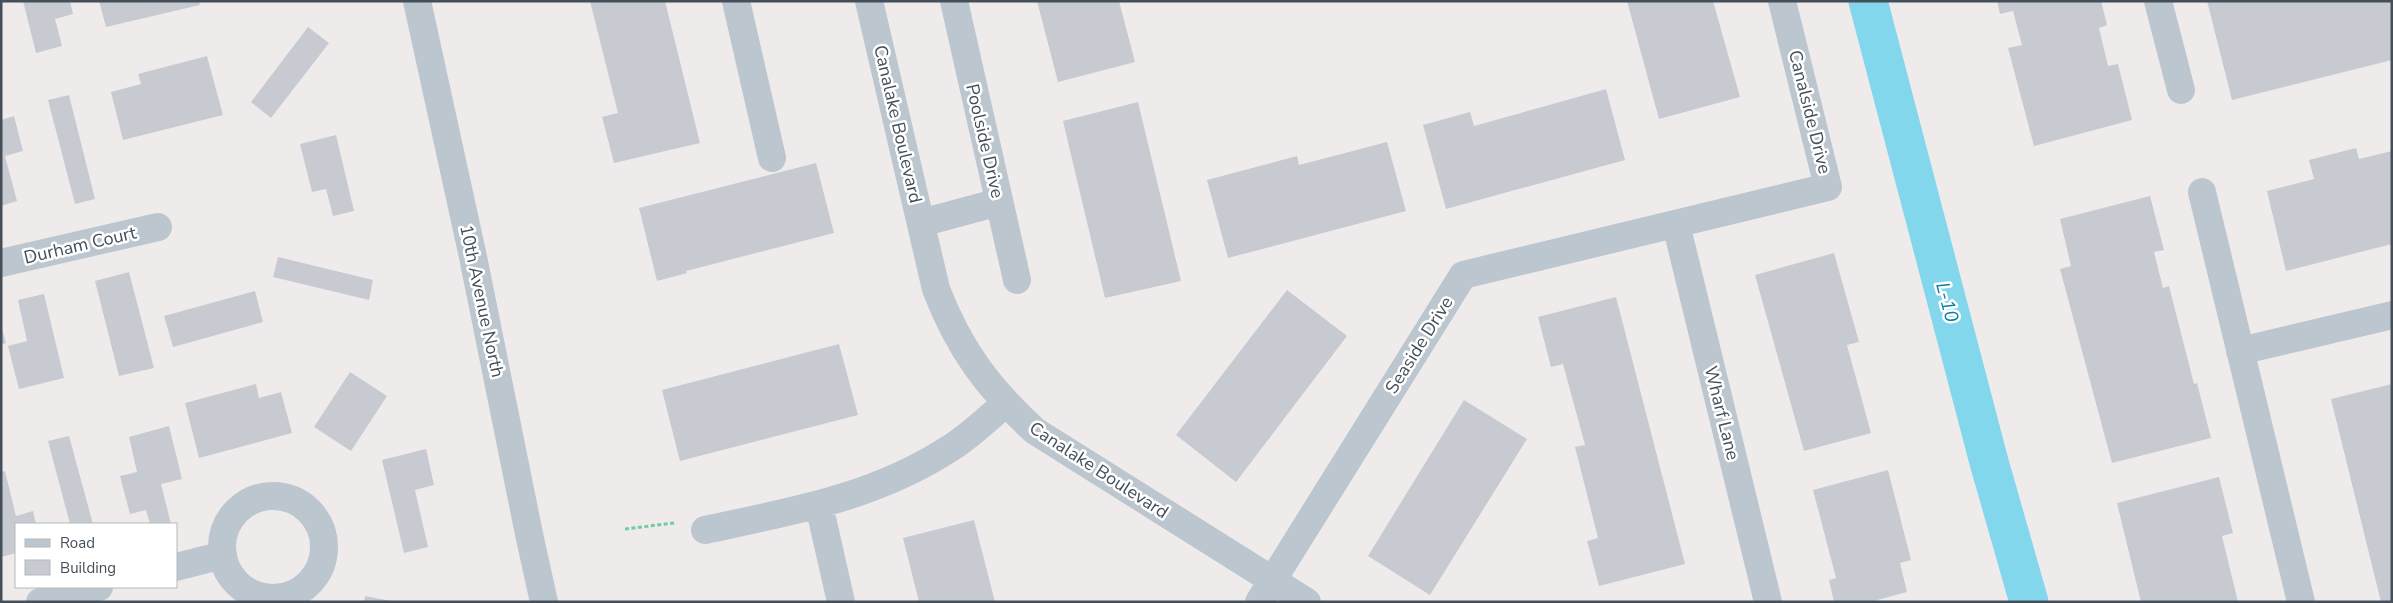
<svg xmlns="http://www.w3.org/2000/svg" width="2393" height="603" font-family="'Nunito Sans',sans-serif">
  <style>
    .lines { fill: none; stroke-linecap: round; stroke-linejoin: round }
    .canal { stroke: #83d7ed; stroke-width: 39 }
    .building { fill: #c8cad1 }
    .path { stroke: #6fcd9f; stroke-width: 3; stroke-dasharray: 4 2.5; stroke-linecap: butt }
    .minor { stroke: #bcc6cf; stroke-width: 28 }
    .labels { text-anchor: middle; stroke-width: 5; stroke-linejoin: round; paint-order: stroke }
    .street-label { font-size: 18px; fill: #444f59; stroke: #fff }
    .water-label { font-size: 19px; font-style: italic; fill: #097fa0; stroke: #fff }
  </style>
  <rect width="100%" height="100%" fill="#efebeb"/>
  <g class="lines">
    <path class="canal" d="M1868 1 1989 462 2029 602"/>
  </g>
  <path class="building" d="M23 1H70L73 14 55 19 62 46 36 53Z
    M99 1H199L200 5 106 27Z
    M590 1H665L700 143 614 163 602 117 618 113Z
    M1037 1H1119L1135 62 1058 82Z
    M1627 1H1713L1740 97 1659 119Z
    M1997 1H2101L2107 25 2099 28 2108 66 2118 64 2132 120 2034 146 2008 48 2022 45 2013 11 2000 14Z
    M2207 1H2392V60L2232 100Z
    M308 27 329 43 271 118 251 102Z
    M207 56 223 115 123 140 111 92 141 84 138 74Z
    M1606 89 1625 160 1446 209 1423 125 1470 112 1474 126Z
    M69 95 95 199 75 204 48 100Z
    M1138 102 1181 281 1105 298 1063 121Z
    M14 116 23 151 5 156 17 201 1 206V120Z
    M336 135 354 211 333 216 326 189 312 192 300 144Z
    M1387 142 1406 211 1228 258 1207 180 1297 156 1299 165Z
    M2356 148 2359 159 2392 151V244L2286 271 2267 191 2314 179 2309 160Z
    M816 163 834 233 686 271 687 273 657 281 639 208Z
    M2150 196 2164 250 2154 252 2163 288 2169 286 2194 384 2197 383 2211 438 2112 463 2060 269 2071 266 2060 219Z
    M1834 253 1859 342 1847 345 1871 433 1804 451 1755 275Z
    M278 257 373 280 369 300 273 277Z
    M129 272 154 368 119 376 95 281Z
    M1287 290 1347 336 1236 482 1176 435Z
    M255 291 263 322 173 347 164 316Z
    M44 294 64 378 19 389 8 346 27 341 18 300Z
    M1616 297 1685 564 1599 586 1587 541 1598 538 1575 447 1585 445 1563 364 1551 367 1538 317Z
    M1 326 6 343 1 345Z
    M839 344 858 415 680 461 662 390Z
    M350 372 387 396 351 451 314 427Z
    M256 384 259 398 281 392 292 433 199 458 185 403Z
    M2392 384V602H2381L2331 399Z
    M1464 400 1527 439 1430 595 1368 556Z
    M169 426 182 479 161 484 171 524H150L146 510 130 514 120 476 137 472 129 437Z
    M69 436 93 524H70L48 441Z
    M426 449 434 485 415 490 428 547 404 553 382 460Z
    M1888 470 1911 560 1900 563 1907 592 1870 602H1834L1829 580 1836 578 1813 490Z
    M5 471 16 516 33 511 36 524H16V553L1 557V472Z
    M2219 477 2233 533 2222 536 2238 602H2141L2117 503Z
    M974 520 995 602H919L903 538Z
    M365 596 391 601V602H364Z"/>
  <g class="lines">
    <path class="path" d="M625 529 674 523"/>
    <path class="minor" d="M417 1 473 257 529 534 544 602
      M736 1 772 158
      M869 1 936 289C959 349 988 388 1035 431L1307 602
      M954 1 1017 280
      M2158 1 2181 90
      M2202 192 2301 602
      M921 223 999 202
      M1676 224 1768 602
      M1 263 158 227
      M2240 351 2392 315
      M222 547a51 51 0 1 1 102 0a51 51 0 1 1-102 0Z
      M819 505 841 602
      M705 530C792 511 873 498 949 449 969 437 987 419 1005 404
      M176 567 223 555
      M40 602 99 587
      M1259 602 1463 275 1828 187 1782 1"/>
  </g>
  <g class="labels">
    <g class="street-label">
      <text transform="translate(1810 112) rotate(76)" y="6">Canalside Drive</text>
      <text transform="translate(898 124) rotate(77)" y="6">Canalake Boulevard</text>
      <text transform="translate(985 141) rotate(77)" y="6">Poolside Drive</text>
      <text transform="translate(80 245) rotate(-13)" y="6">Durham Court</text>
      <text transform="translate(482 301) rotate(78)" y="6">10th Avenue North</text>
      <text transform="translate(1419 345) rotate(-58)" y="6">Seaside Drive</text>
      <text transform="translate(1722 413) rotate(76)" y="6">Wharf Lane</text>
      <text transform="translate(1099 470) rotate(33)" y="6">Canalake Boulevard</text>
    </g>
    <g class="water-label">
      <text transform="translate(1948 302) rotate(75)" y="7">L-10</text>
    </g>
  </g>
  <rect width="2393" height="603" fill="none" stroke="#444f59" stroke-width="5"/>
  <rect x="15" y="523" width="162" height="65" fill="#ffffff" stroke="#b4b9bd"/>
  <rect x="25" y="539" width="25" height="8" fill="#bcc6cf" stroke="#b4b9bd"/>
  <text x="60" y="548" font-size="15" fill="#444f59">Road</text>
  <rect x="25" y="560" width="25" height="15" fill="#c8cad1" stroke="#b4b9bd"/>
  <text x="60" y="573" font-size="15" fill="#444f59">Building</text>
</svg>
